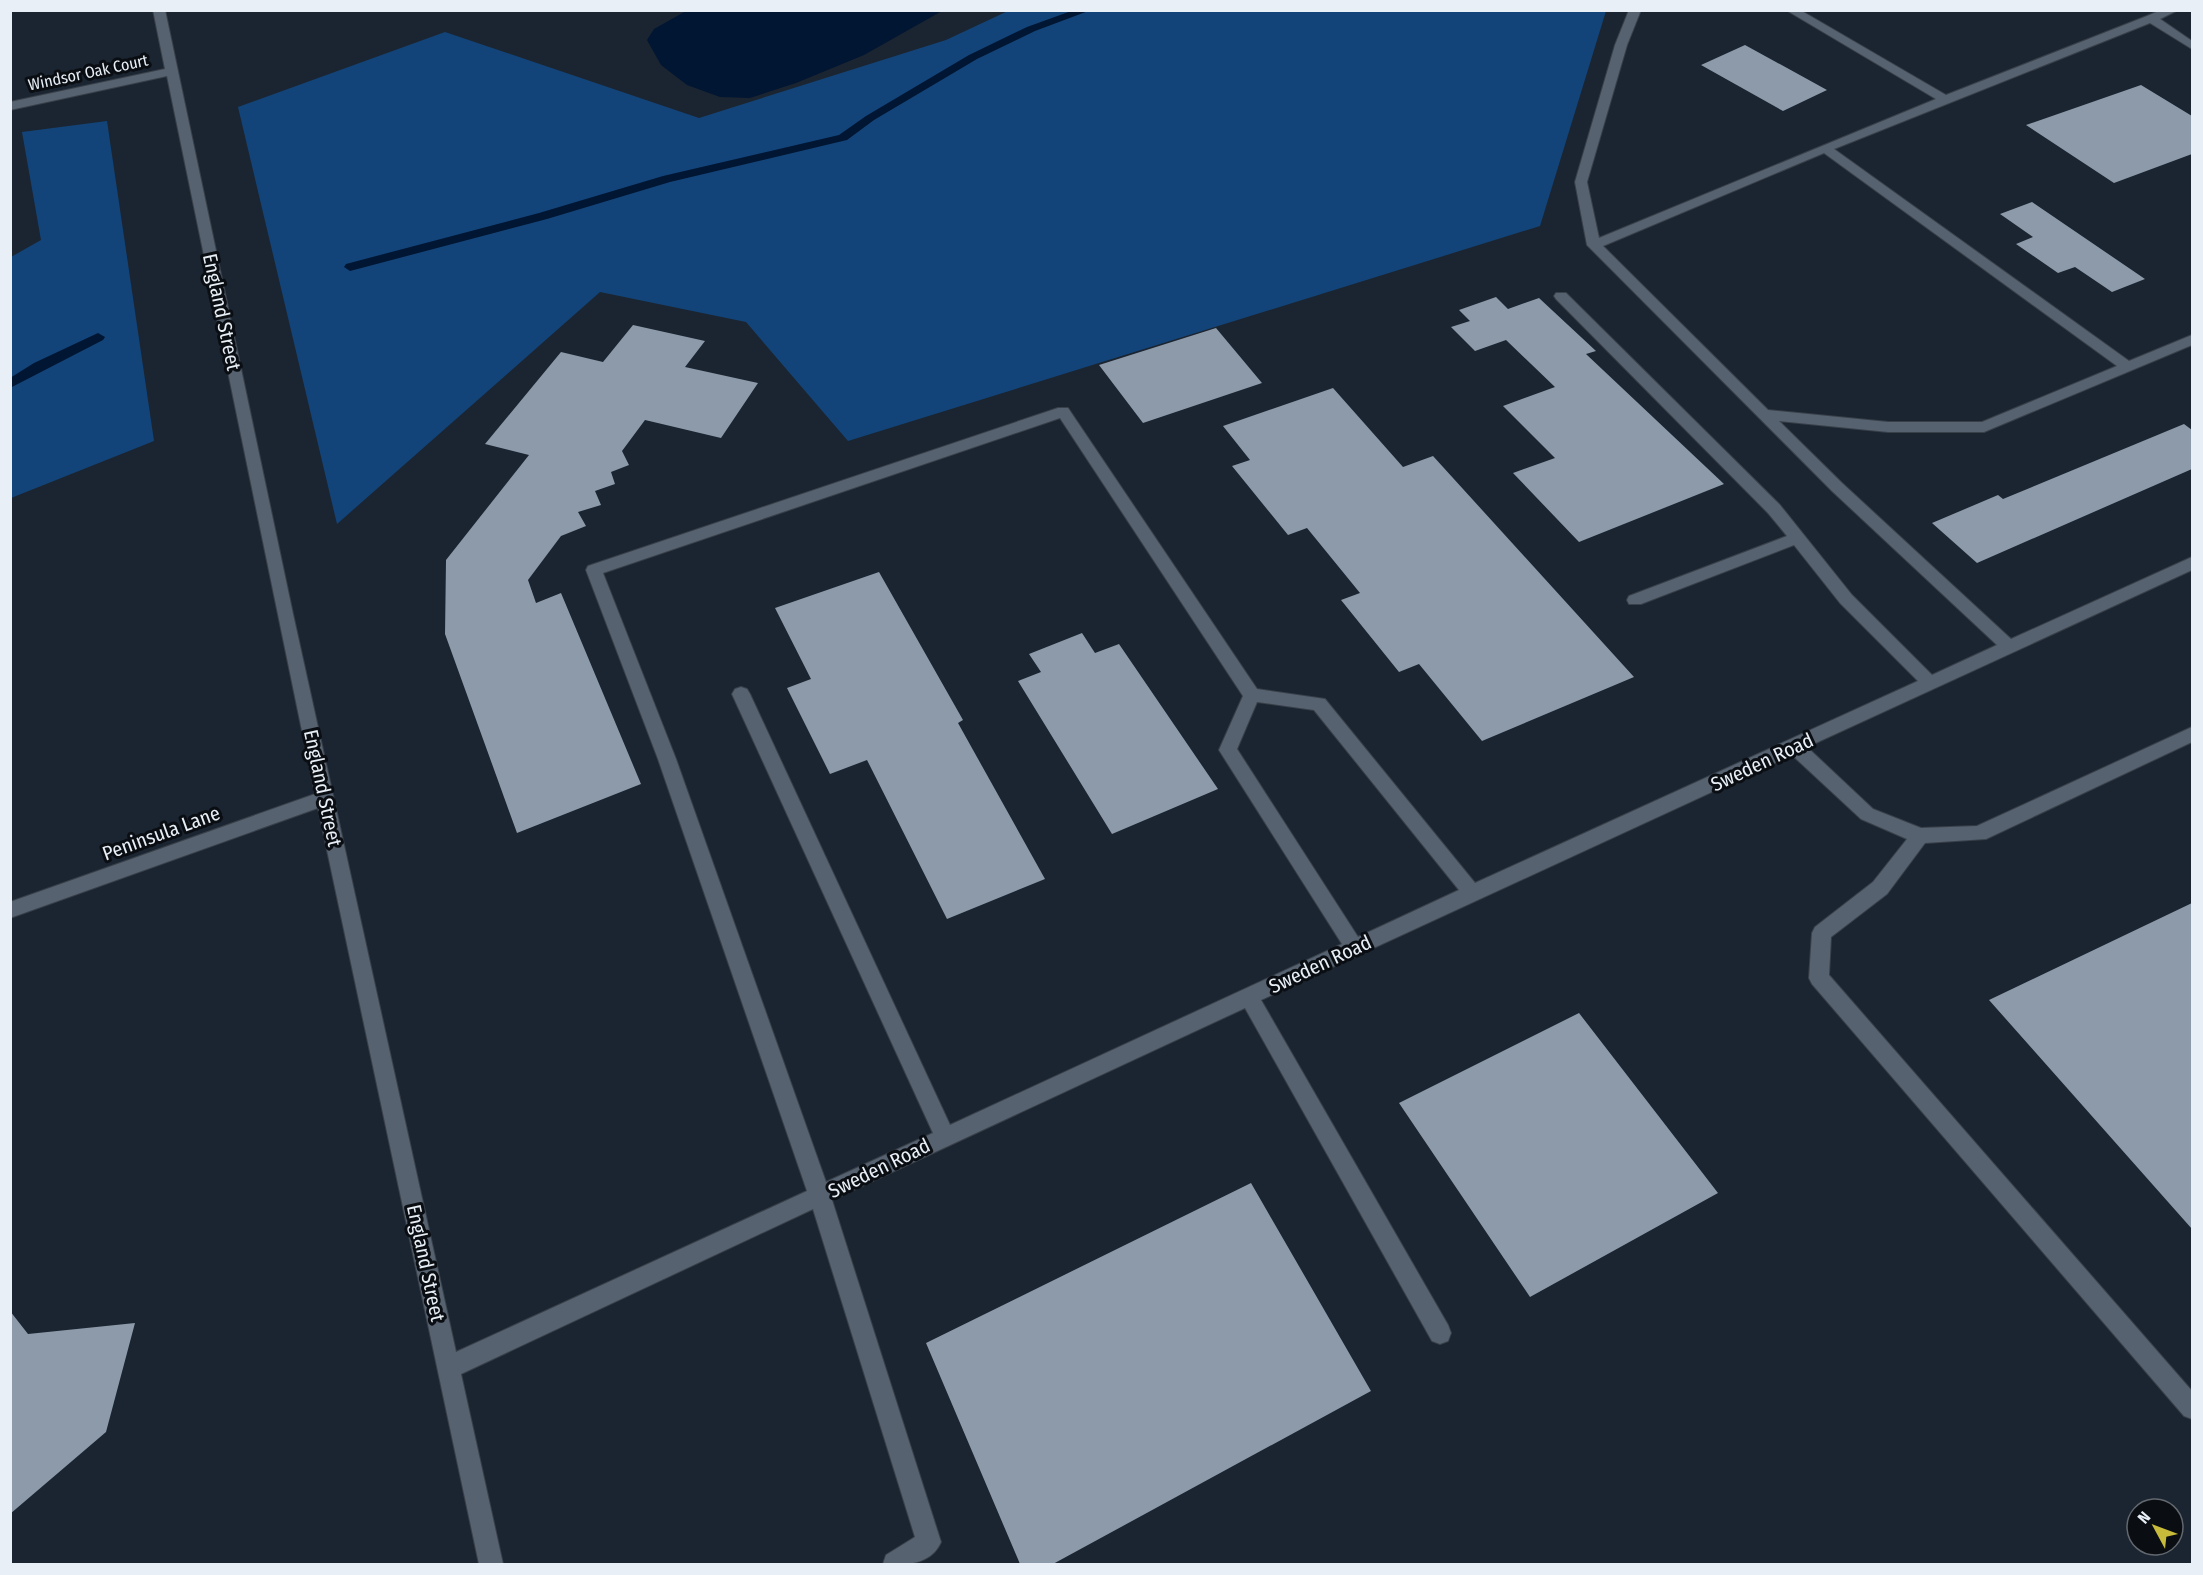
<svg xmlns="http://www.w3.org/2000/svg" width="2203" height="1575" font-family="'Fira Sans Condensed',sans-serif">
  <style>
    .green { fill: #134479 }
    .water { fill: #001633 }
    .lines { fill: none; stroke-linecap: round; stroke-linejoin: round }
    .stream { fill: #001633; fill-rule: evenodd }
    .building { fill: #8d9aa9 }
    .minor-casing { stroke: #38404a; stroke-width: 2 }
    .minor { fill: #566270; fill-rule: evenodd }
    .labels { text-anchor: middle; stroke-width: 6; stroke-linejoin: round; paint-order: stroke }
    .far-street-label { font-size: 16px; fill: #e8eff7; stroke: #0a0e13 }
    .street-label { font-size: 20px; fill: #e8eff7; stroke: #0a0e13 }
  </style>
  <rect width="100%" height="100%" fill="#1b2531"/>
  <path class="green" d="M1010 10 1606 11 1540 226 848 441 746 322 600 292 337 524 238 107 445 32 699 118 946 40Z
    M107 121 154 441 11 498V257L41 240 22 132Z"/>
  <path class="water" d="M686 11V10L942 11 864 55 796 83 750 98 720 97 687 85 661 65 647 40 654 29Z"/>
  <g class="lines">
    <path class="stream" d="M1074 10H1091L1035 31 977 59 874 120 847 140 670 182 547 219 350 271 344 267 346 264 539 213 663 176 839 135 866 116 969 55 1027 27Z
      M98 333 105 337 103 340 10 388V378L34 363Z"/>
  </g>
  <path class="building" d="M1745 45 1827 90 1783 111 1701 65Z
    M2141 85 2192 116V154L2114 183 2026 125Z
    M2032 202 2145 279 2112 292 2075 267 2058 273 2016 244 2033 237 2000 214Z
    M1496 297 1508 309 1539 298 1596 351 1586 354 1724 484 1579 542 1513 473 1555 458 1503 406 1555 387 1506 340 1475 351 1451 327 1470 321 1459 310Z
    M633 325 705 341 685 367 758 383 721 438 645 420 622 451 629 465 611 472 615 484 595 491 601 505 578 512 586 526 561 536 528 580 536 603 561 593 641 784 517 833 445 634 446 560 529 455 485 444 561 352 603 362Z
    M1216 328 1262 383 1143 423 1099 365Z
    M1333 388 1403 467 1433 456 1634 677 1482 741 1419 664 1399 672 1341 600 1360 593 1307 528 1288 535 1232 466 1250 460 1223 426Z
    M2184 424 2192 430V469L1977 563 1932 523 1998 495 2003 499Z
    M879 572 963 720 958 723 1045 879 947 919 867 760 830 774 787 688 811 679 775 608Z
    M1082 633 1095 653 1119 644 1218 789 1112 834 1018 681 1041 672 1029 654Z
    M2192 903V1229L1989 1000Z
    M1579 1013 1718 1193 1530 1297 1399 1103Z
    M1251 1183 1371 1391 1053 1564H1020L926 1343Z
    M10 1311 28 1334 135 1323 106 1432 10 1514Z"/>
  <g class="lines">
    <defs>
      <path id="minor" d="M153 10H165L293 614 456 1352 807 1191 658 759 586 570 588 566 1058 408H1068L1257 689 1325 699 1475 883 1918 681 1840 603 1794 545 1641 604H1629L1627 600 1629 596 1787 536 1768 513 1556 299 1554 296 1556 293H1566L1780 505 1852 595 1932 675 1997 645 1832 491 1587 245 1575 182 1615 45 1629 10H1641L1627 45 1587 182 1599 238 1936 99 1786 10H1800L1946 95 2147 16 2161 10H2178L2160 19 2192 41V49L2150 23 1834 149 2129 361 2192 335V345L1984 432H1888L1779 421 1842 483 2011 639 2192 557V570L1807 747 1873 809 1921 828 1977 826 2192 727V742L1986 839 1925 843 1887 894 1831 937 1829 975 2192 1391V1419L2184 1416 1812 984 1809 978 1812 933 1815 927 1873 882 1907 839 1861 819 1792 755 1261 1000 1448 1325 1451 1333 1448 1341 1440 1344 1432 1341 1245 1008 832 1200 941 1542C931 1565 904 1566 883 1564L886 1555 915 1537 813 1209 461 1374 503 1564H479L318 808 10 918V902L315 794 167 76 10 110V102L165 69ZM1824 153 2117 366 1982 422H1888L1768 410 1603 246ZM1060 418 1243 696 1219 750 1342 944 950 1125 750 694 747 689 741 687 735 689 732 694 933 1133 826 1182 676 759 603 573ZM1257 702 1314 710 1459 890 1358 937 1237 749Z"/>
    </defs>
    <use href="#minor" class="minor-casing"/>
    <use href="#minor" class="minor"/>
  </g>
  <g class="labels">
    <g class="far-street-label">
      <text transform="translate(88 72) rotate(-12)" y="6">Windsor Oak Court</text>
    </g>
    <g class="street-label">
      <text transform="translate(222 312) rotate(78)" y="7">England Street</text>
      <text transform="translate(1762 762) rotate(-25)" y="7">Sweden Road</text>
      <text transform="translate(323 788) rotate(78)" y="7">England Street</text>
      <text transform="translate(161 833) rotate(-20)" y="7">Peninsula Lane</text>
      <text transform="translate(1320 964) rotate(-25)" y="7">Sweden Road</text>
      <text transform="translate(879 1168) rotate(-26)" y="7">Sweden Road</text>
      <text transform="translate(426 1263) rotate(78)" y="7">England Street</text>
    </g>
  </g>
  <rect width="2203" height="1575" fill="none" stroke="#e8eff7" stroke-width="24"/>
  <g transform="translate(2155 1527) rotate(311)"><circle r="28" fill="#0a0e13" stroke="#63686e" stroke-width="1.5"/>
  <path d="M0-4.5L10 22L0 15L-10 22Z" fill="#c8bb3b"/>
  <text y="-9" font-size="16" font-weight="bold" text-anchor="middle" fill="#e8eff7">N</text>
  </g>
</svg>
